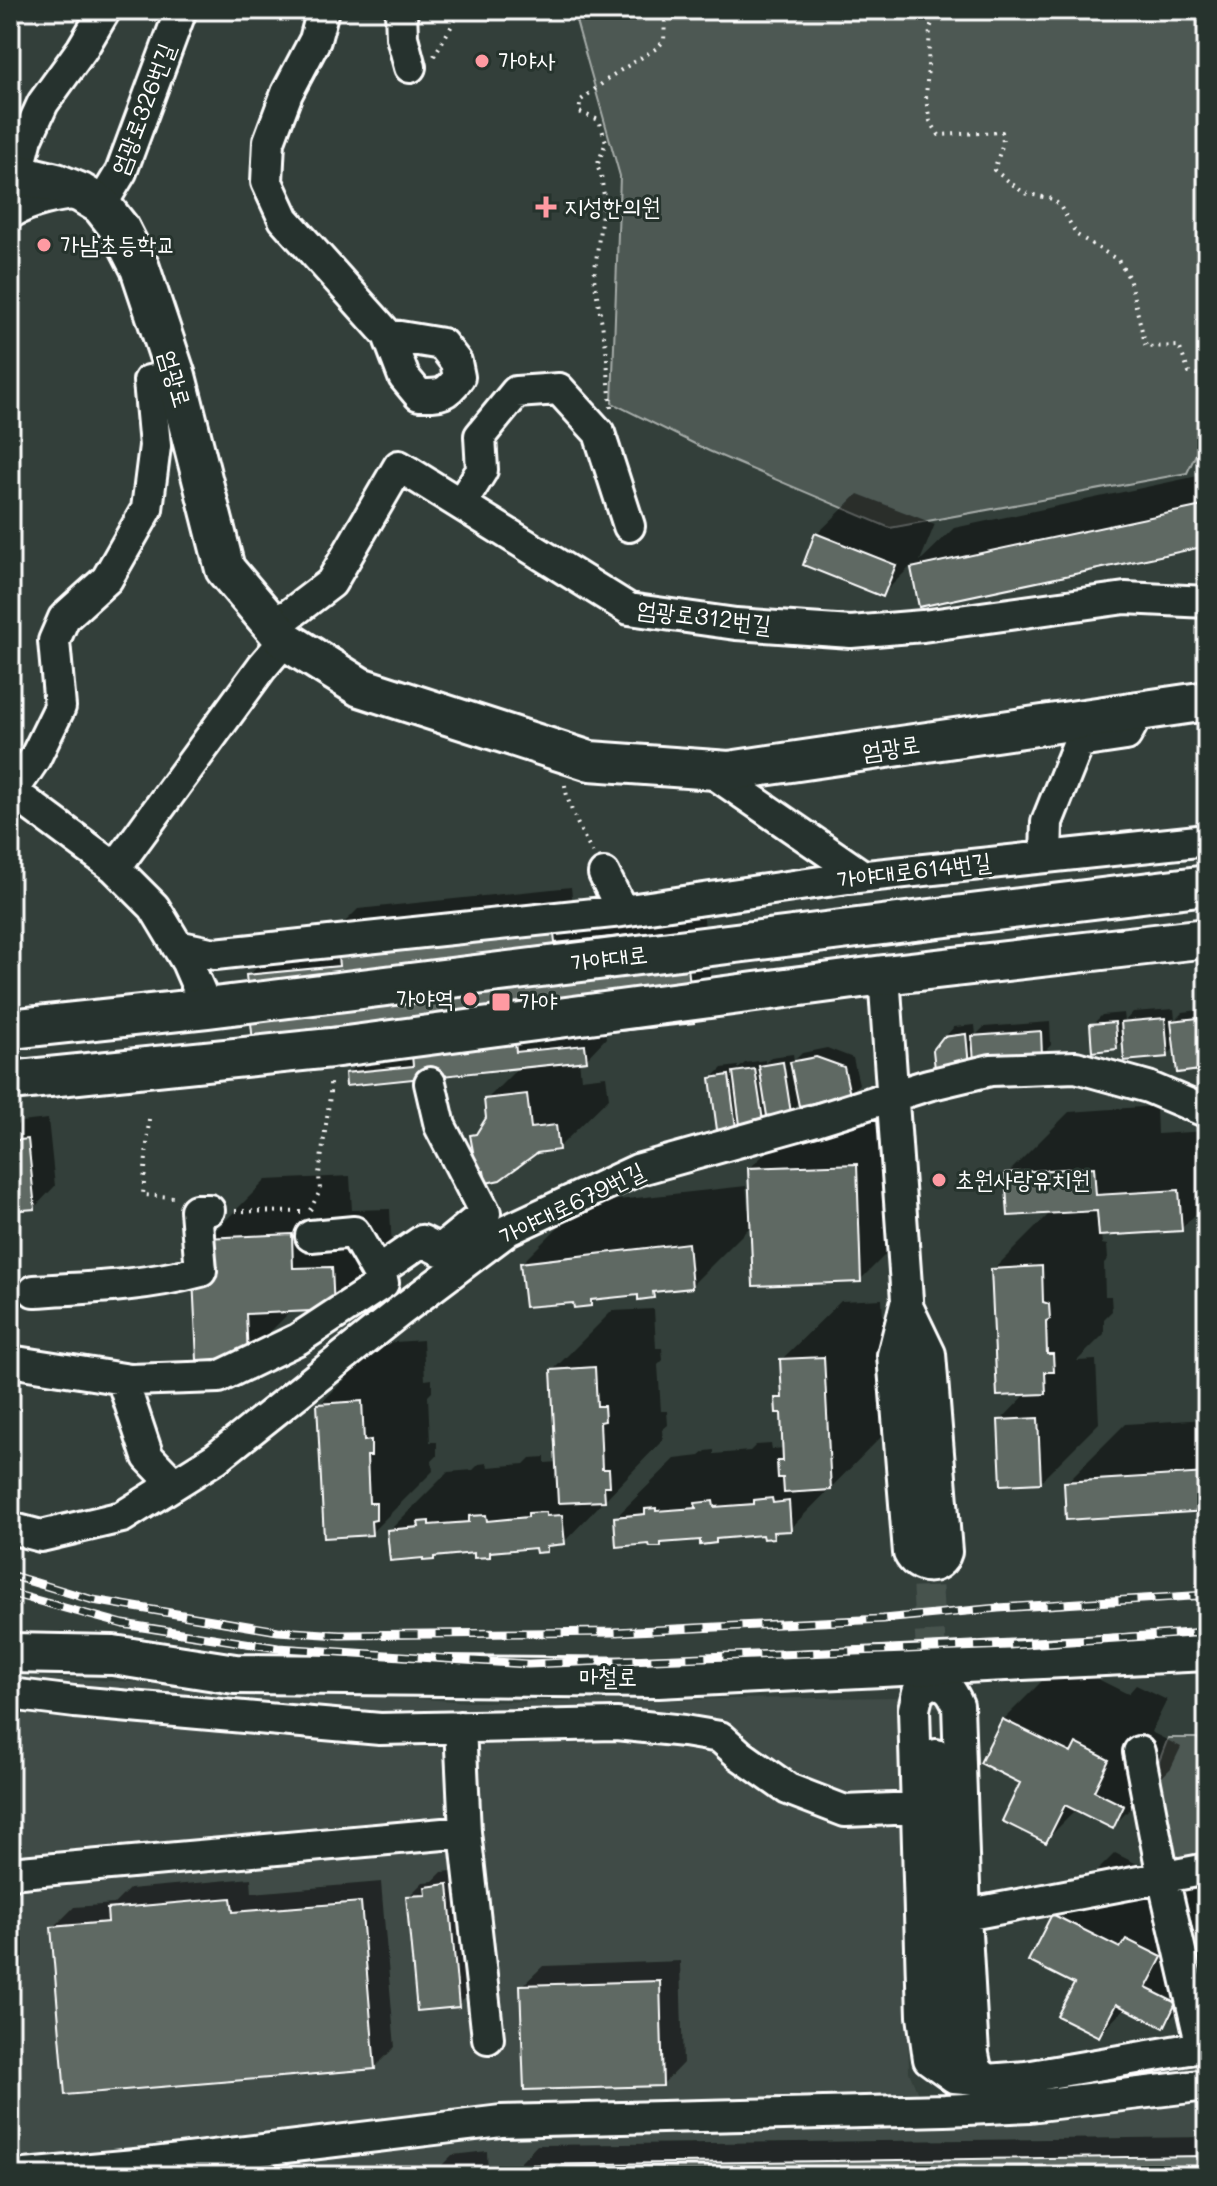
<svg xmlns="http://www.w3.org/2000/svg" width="1217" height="2186" font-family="Mali,'Poor Story',sans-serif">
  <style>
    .built { fill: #404c47 }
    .green { fill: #4d5853; stroke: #a6aca9; stroke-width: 2 }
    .shadow { fill: #0007 }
    .building { fill: #5f6964; stroke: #fff; stroke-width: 2 }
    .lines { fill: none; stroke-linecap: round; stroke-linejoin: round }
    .minor-tunnel { stroke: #47524e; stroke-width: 30; stroke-dasharray: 30 15; stroke-linecap: butt }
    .minor-casing { stroke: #fff; stroke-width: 36 }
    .major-casing { stroke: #fff; stroke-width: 44 }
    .path { stroke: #fff; stroke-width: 4; stroke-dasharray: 2 6; stroke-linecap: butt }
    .minor { stroke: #26332d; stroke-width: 30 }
    .major { stroke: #26332d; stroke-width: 38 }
    .rail-casing { stroke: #fff; stroke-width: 9 }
    .rail { stroke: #26332d; stroke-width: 6; stroke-dasharray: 18; stroke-linecap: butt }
    .poi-dot { fill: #ff9aa2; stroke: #26332d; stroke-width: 3 }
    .labels { text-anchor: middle; stroke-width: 6; stroke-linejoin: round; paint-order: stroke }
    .poi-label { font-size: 24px; fill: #fff; stroke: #26332d; text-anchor: start }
    .street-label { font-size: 24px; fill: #fff; stroke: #26332d }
  </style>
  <rect width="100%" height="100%" fill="#333f3a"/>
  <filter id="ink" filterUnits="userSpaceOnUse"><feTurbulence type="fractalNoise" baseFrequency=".0125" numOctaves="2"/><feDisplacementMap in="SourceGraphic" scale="16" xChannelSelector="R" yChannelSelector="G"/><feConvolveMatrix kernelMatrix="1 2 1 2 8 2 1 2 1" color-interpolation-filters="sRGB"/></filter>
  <g filter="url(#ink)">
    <path class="built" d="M10 1675 469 1702 902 1697 909 2072 918 2094H980L1207 2066V2176H10Z"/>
    <path class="green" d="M573 10H1207V114L1199 146 1207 175V431L1187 473 890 528 709 451 612 403 620 176Z
      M1168 1738H1196L1207 1742V1856L1170 1864 1152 1780Z"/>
    <path class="shadow" d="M1207 474V544L921 604 912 565 883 594 817 534 858 494 935 524 920 561 954 528Z
      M571 887 575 923 703 910 713 1001 693 1021 605 1030 606 1038 586 1059H579L581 1079 606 1076 609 1098 558 1148 536 1151 485 1169 472 1136 488 1119 486 1100 520 1066 347 1074 363 1058 248 976 269 956 337 930 358 909Z
      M1174 1009 1175 1020 1183 1012 1207 1009V1067L1176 1047 1167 1055 1124 1039 1116 1048 1092 1025 1102 1015 1124 1013 1125 1021 1133 1012Z
      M1050 1022 1051 1045 1042 1054 976 1056 968 1064 944 1038 954 1027 975 1025 976 1035 984 1027Z
      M827 1048 853 1058 859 1084 849 1094 800 1101 790 1111 767 1114 762 1120 741 1119 735 1126 712 1078 722 1068 738 1066V1069L745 1063 765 1060V1063L771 1057 793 1054 794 1061 802 1053Z
      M1156 1106 1157 1134 1207 1131V1203L1181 1229 1101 1234 1102 1244 1107 1245 1108 1259 1104 1263 1105 1296H1111L1112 1311 1104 1319V1334L1077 1361 1096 1360 1099 1423 1040 1482 1000 1421 1027 1393 994 1269 1051 1212 1007 1174 1069 1112Z
      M907 1114 911 1229 860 1280 752 1225 691 1286 660 1289 653 1296 640 1293 597 1297 590 1305 575 1301 522 1263 581 1204 746 1186 748 1209H752L750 1168 801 1118Z
      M48 1119 55 1186 35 1207 10 1209V1132L20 1122Z
      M350 1176 352 1210 390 1209 392 1249 333 1308 292 1310 247 1355 207 1239 266 1180Z
      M882 1299 889 1429 790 1529 779 1530 773 1536 764 1532 721 1536 716 1542 702 1538 664 1541 660 1545 616 1517 675 1459 700 1456 706 1451 714 1450V1454L750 1451 756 1445 771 1444 772 1449 785 1448 783 1411 777 1399 784 1392 782 1359 841 1301Z
      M654 1309 656 1348H662L663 1360 658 1365 661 1411H667L668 1425 662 1430 663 1440 564 1542 553 1543 546 1550 537 1546 494 1550 489 1555 475 1551 437 1554 433 1558 389 1531 448 1472 473 1470 479 1464 487 1463 488 1467 524 1464 530 1458 545 1457V1463L558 1462 553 1370 612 1311Z
      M423 1340 425 1380 432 1379V1392L428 1396 430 1442H437V1456L432 1461 433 1471 371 1533 319 1405 381 1343Z
      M1207 1419V1509L1066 1483 1125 1424Z
      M1062 1661 1128 1694 1136 1685 1167 1700 1151 1732 1181 1747 1171 1768 1112 1827 1077 1809 1046 1840 1023 1782 1003 1720Z
      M1115 1853 1181 1886 1189 1878 1207 1887V1982L1163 2026 1126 2007 1099 2035 1076 1983 1053 1915Z
      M462 1870 474 1990 458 2005 408 1897 423 1882 433 1881 442 1872Z
      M251 1878 252 1893 381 1882 395 2047 374 2068 53 1928 74 1907 114 1904 129 1889Z
      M680 1961 683 2063 663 2084 522 1986 543 1966Z
      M1207 2137V2176H517V2166L537 2145Z
      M487 2151 488 2173 484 2176H333L338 2171 441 2166 452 2155Z"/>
    <path class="building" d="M1207 505V546L919 607 911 568Z
      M815 533 896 565 883 597 803 565Z
      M551 906 555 943 684 929 694 1023 515 1042 516 1052 585 1045 587 1061 346 1086 345 1073 413 1066 412 1055 256 1071 246 975 339 966 335 929Z
      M1207 1017V1069L1177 1073 1171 1021Z
      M1165 1018 1168 1057 1124 1061 1121 1022Z
      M1115 1022 1117 1049 1092 1052 1090 1024Z
      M1041 1031 1042 1056 974 1062 972 1036Z
      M966 1034 969 1066 935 1069 933 1050 943 1037Z
      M816 1057 844 1067 850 1095 799 1106 790 1062Z
      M783 1062 791 1113 767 1116 759 1066Z
      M755 1069 763 1121 740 1125 733 1072Z
      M729 1075 736 1128 717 1130 710 1078Z
      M527 1094 531 1128 556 1125 559 1150 537 1153 500 1180 486 1183 484 1171 477 1173 470 1135 476 1134 486 1118 484 1099Z
      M28 1139 35 1209 10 1211V1141Z
      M857 1164 861 1282 753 1286 748 1168Z
      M1094 1167 1096 1195 1179 1190 1182 1231 1099 1236 1097 1211 1008 1216 1005 1173Z
      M292 1234 293 1268 332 1267 334 1310 246 1314 248 1357 197 1360 193 1278 205 1238Z
      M688 1243 692 1288 653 1292 654 1298 638 1300V1295L591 1300V1306L574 1308 573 1303 525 1307 520 1263Z
      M1042 1266 1043 1302 1049 1304 1050 1319 1046 1321 1047 1354H1053L1054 1372H1045L1046 1394 997 1396 991 1269Z
      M824 1357 831 1490 784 1493 783 1478H778L777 1461H783L781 1413H776L775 1398H782L780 1359Z
      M595 1367 597 1406H604L605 1421 600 1422 602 1469H609L610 1486H604L605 1501 558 1503 551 1370Z
      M362 1401 364 1441 371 1440V1456H367L369 1503H376V1520L371 1521 372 1535 324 1538 317 1404Z
      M1038 1418 1041 1483 1001 1485 998 1420Z
      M1207 1473V1511L1066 1520 1064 1482Z
      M772 1498 773 1503 789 1501 791 1531 773 1532 774 1538 763 1539 762 1535 716 1539V1543L700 1545V1540L661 1543V1547H650L649 1544 616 1547 614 1517 645 1514V1509L656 1508V1511L696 1508 695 1503 713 1501 714 1507 754 1504V1500Z
      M546 1512V1516L562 1515 565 1544 547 1546V1552L536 1553 535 1548 490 1552V1557L474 1558V1553L434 1557V1560L423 1561V1558L390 1561 387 1530 419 1527 418 1522 429 1521V1525L469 1522V1516L486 1515 487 1521 528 1517V1513Z
      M1002 1719 1071 1753 1076 1743 1109 1760 1094 1791 1124 1806 1113 1829 1065 1805 1046 1843 1002 1821 1020 1783 980 1763Z
      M448 1884 459 2007 417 2011 406 1896 426 1895 425 1887Z
      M231 1898 233 1912 361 1902 375 2069 65 2095 51 1927 108 1922 107 1909Z
      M1052 1914 1120 1948 1126 1939 1162 1957 1146 1988 1176 2003 1164 2028 1116 2004 1099 2037 1057 2016 1074 1984 1028 1961Z
      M660 1981 663 2086 524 2090 520 1985Z
      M1207 2156V2176H515V2165Z
      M467 2171V2176H429V2174Z"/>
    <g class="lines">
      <path class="minor-tunnel" d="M925 1542 934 1710"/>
      <defs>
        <path id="minor" d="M323 10 315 40 287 93 269 141 267 182 284 219 388 335 404 377 419 395C440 395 446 396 459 377L456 362 442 344 388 335
          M401 10 402 37 410 67
          M18 173 27 138 43 103 82 49 105 10
          M101 205 121 172 181 10
          M10 213C32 200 55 196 80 193
          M461 504 482 470 480 436 516 392 559 389 599 433 629 526
          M271 622 289 615 331 583 399 466 629 609 736 624 851 632 923 626 1125 598 1207 602
          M709 770 863 876
          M10 790 114 867 154 907 187 962 207 1008
          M10 795 35 758 60 707 54 641 64 618 107 579 147 509 155 446 149 381 176 376
          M1046 856 1047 822 1079 742 1126 735 1139 711
          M114 867 124 856 262 667 285 640
          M604 874 622 911
          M177 946 215 954 622 911 848 878 1207 840
          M884 975 924 1540
          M311 1236 354 1232 377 1272
          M34 1291C91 1288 146 1286 201 1271L196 1210H209
          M906 1304 930 1354 946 1552C940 1572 917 1570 909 1553L893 1355Z
          M10 1361 130 1380 219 1377 298 1339 383 1283 377 1272 422 1241 440 1250 485 1213 440 1126 430 1083
          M122 1379 148 1457 174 1484
          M10 1528 41 1536 122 1517 216 1458 399 1312 508 1230 637 1170 816 1120 928 1085 991 1070 1076 1067 1148 1087 1207 1112
          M931 1683C947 1683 952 1691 958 1705L965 1915 973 2054 976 2069 987 2080 954 2077 929 2059 923 2016 914 1709 918 1692Z
          M10 1694 75 1702 380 1729 616 1724 684 1731 720 1737 740 1755 788 1789 845 1811 917 1808
          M460 1727 465 1832 488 2038
          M1139 1752 1163 1877 1202 2047
          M936 1755 946 2035 951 2061 966 2076 987 2080 1026 2077 1207 2046
          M10 1873 465 1832
          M946 1917 965 1915 1207 1869
          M14 2176 146 2164 501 2121 945 2110 1030 2106 1207 2085"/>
        <path id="major" d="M10 172 56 183 81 193 101 205 120 229 140 268 176 376 225 569 285 640 360 687 590 761 729 771 1207 701
          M10 1029 207 1008 1207 885
          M10 1081 331 1048 884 975 1207 938
          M10 1653 113 1655 235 1674 658 1678 1207 1651"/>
      </defs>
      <use href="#minor" class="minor-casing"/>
      <use href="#major" class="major-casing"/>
      <path class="path" d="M938 10 930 28 926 100 930 121 939 135 1002 132 1003 143 994 170 1024 193 1053 199 1060 206 1077 235 1118 260 1129 278 1146 347 1179 346 1189 373 1207 376
        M434 56 461 10
        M611 408 606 347 594 278 604 196 601 175 597 166 606 142 599 120 579 112 581 100 613 75 657 48 664 41 665 20 662 10
        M565 785C567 805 583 836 593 854
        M149 1119 143 1195 174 1197
        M310 1210 320 1191 319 1174 330 1096V1079
        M235 1211 302 1212"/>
      <use href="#minor" class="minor"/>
      <use href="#major" class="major"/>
      <defs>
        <path id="rail" d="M10 1575 93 1600 278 1631 340 1635 615 1632 883 1619 998 1608 1207 1595
          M10 1593 123 1624 278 1648 528 1664 1009 1645 1207 1632"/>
      </defs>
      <use href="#rail" class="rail-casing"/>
      <use href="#rail" class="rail"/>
    </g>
  </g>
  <g class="poi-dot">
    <circle cx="482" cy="61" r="8"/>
    <path d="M542 195h8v8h8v8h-8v8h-8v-8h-8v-8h8z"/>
    <circle cx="44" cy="245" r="8"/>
    <circle cx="470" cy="999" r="8"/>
    <rect x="491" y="992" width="20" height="20" rx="4"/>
    <circle cx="939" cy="1180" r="8"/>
  </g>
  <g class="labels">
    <g class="poi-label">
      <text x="498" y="69">가야사</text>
      <text x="564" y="215">지성한의원</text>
      <text x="60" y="253">가남초등학교</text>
      <text x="454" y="1007" text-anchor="end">가야역</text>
      <text x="519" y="1010">가야</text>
      <text x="955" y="1188">초원사랑유치원</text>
    </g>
    <g class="street-label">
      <text transform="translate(143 109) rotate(-69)" y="8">엄광로326번길</text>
      <text transform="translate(175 379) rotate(74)" y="8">엄광로</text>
      <text transform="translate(704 617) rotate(7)" y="8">엄광로312번길</text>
      <text transform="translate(891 748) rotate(-8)" y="8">엄광로</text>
      <text transform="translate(914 871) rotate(-7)" y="8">가야대로614번길</text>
      <text transform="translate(609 959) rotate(-7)" y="8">가야대로</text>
      <text transform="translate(572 1204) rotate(-26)" y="8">가야대로679번길</text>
      <text x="608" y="1685">마철로</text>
    </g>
  </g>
  <rect width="1217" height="2186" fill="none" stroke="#26332d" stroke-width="40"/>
  <rect x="20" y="20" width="1177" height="2146" fill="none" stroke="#fff" stroke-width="3" filter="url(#ink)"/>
</svg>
